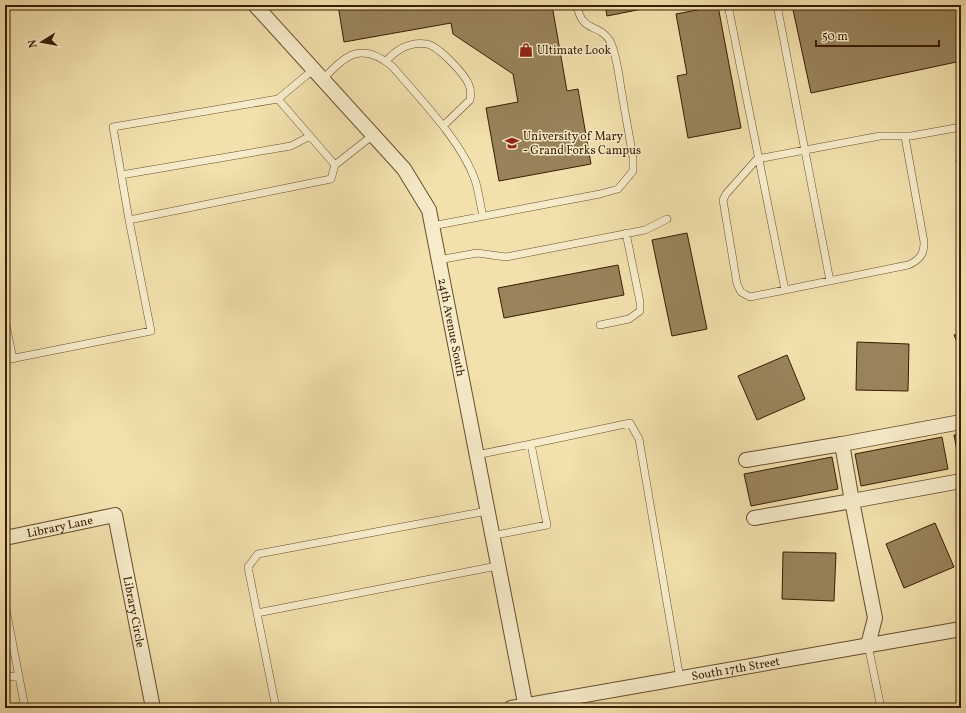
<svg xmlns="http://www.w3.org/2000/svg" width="966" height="713" font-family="Vollkorn,serif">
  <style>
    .building { fill: #99835a; stroke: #391d01 }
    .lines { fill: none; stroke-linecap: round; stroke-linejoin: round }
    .service-casing { stroke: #674e2c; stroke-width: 8 }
    .minor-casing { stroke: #674e2c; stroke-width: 16 }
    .service { stroke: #f7ecca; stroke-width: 7 }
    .minor { stroke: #f7ecca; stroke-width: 14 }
    .labels { text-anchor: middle; stroke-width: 3; stroke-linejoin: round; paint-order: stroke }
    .poi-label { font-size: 12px; fill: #391d01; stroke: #f7ecca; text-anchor: start }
    .street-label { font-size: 12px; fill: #391d01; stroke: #f7ecca }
  </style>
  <rect width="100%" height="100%" fill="#f2e1ad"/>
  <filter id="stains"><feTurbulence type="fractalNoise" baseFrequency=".005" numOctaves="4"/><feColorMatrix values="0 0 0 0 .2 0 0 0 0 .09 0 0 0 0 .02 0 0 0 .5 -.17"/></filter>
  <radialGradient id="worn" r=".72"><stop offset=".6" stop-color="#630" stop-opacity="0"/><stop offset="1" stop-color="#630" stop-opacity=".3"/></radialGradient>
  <path class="building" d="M338 5H552L567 91 578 89 591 164 499 181 486 108 518 102 513 74 453 34 451 23 344 42Z
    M605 5H641L642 9 607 16Z
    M792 5H961V61L811 93Z
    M718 6 741 128 688 138 677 76 687 74 676 14Z
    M961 159V193L956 160Z
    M687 233 707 329 672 336 652 240Z
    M618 265 624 295 504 318 498 288Z
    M961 333V351L954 335Z
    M857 342 909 344 908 391 856 390Z
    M787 355 805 399 757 420 738 376Z
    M961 434V467H960L954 435Z
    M942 437 948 469 861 486 855 454Z
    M832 457 838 489 751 506 744 474Z
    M935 523 954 567 904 588 886 544Z
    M783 552 836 553 834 601 782 599Z"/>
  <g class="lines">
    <defs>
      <path id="service" d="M728 5 785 290
        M777 5 830 281
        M386 61C397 49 410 41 427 44 438 46 465 74 469 85 471 90 471 95 470 100L443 126
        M314 69 278 99 113 127 129 220 331 179 335 165 373 135
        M323 79C346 55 361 41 392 66 419 98 461 140 475 180 479 191 480 205 483 216
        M278 99 335 165
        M905 137 924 242C924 254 920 260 908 265L750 297 741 292 737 284 723 200 726 194 757 159 880 136H911L961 127
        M121 175 291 146 310 136
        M432 226 600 194 618 189 633 171V158C629 133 624 108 620 82 618 70 616 53 610 41 598 22 582 34 577 5
        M438 260 477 253 506 257 645 230 667 219
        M5 320 13 359
        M600 325 629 319 640 311V302L626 233
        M5 360 151 331 129 220
        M476 455 531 444
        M491 536 547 525 531 444 630 423 639 439 680 679
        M5 604 25 708
        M257 613 248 567 258 554 487 511
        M868 645 881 708
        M5 678 19 675
        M276 708 257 613 497 566"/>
      <g id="minor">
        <path id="s1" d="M255 5 404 169 429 210 526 708"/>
        <path d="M842 444 961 422"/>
        <path d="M746 460 842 444 852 501 961 481"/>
        <path d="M754 518 852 501 875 618 868 645"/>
        <path id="s2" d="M5 538 115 515 153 708"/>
        <path id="s3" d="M511 708 961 629"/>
      </g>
    </defs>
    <use href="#service" class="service-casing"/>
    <use href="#minor" class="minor-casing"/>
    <use href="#service" class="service"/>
    <use href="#minor" class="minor"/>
  </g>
  <defs>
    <symbol id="shop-bare" viewBox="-9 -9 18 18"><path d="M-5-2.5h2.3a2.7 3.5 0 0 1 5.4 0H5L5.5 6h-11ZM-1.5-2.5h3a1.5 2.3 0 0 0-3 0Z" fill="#8f2418" stroke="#f7ecca" stroke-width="2.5" paint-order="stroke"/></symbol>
    <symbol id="university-bare" viewBox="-9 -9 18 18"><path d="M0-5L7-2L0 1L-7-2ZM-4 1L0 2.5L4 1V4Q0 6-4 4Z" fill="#8f2418" stroke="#f7ecca" stroke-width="2.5" paint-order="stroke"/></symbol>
  </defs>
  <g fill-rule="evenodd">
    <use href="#shop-bare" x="516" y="40" width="20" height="20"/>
    <use href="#university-bare" x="502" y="133" width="20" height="20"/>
  </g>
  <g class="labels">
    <g class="poi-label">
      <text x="537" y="54">Ultimate Look</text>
      <text x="523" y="140">University of Mary<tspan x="523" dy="14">- Grand Forks Campus</tspan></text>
    </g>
    <g class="street-label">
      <text dy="4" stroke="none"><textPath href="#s1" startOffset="389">24th Avenue South</textPath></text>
      <text dy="4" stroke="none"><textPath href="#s2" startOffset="56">Library Lane</textPath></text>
      <text dy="4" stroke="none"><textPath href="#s2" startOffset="211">Library Circle</textPath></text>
      <text dy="4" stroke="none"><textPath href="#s3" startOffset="228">South 17th Street</textPath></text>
    </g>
  </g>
  <rect width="966" height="713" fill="none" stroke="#f2e1ad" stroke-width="20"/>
  <rect x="6" y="6" width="954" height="701" fill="none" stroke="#391d01" stroke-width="2"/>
  <rect x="10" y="10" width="946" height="693" fill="none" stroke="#391d01"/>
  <g transform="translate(42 42) rotate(259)" stroke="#f7ecca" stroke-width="3" paint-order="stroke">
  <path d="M0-3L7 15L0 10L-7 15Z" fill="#391d01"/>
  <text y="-6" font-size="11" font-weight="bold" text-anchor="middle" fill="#391d01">N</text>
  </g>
  <path d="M816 40v6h123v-6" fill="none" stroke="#391d01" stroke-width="2"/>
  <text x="822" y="40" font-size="12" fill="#391d01" stroke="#f7ecca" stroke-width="3" paint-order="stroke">50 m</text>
  <rect width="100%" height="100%" filter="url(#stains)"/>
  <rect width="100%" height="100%" fill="url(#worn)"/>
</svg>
